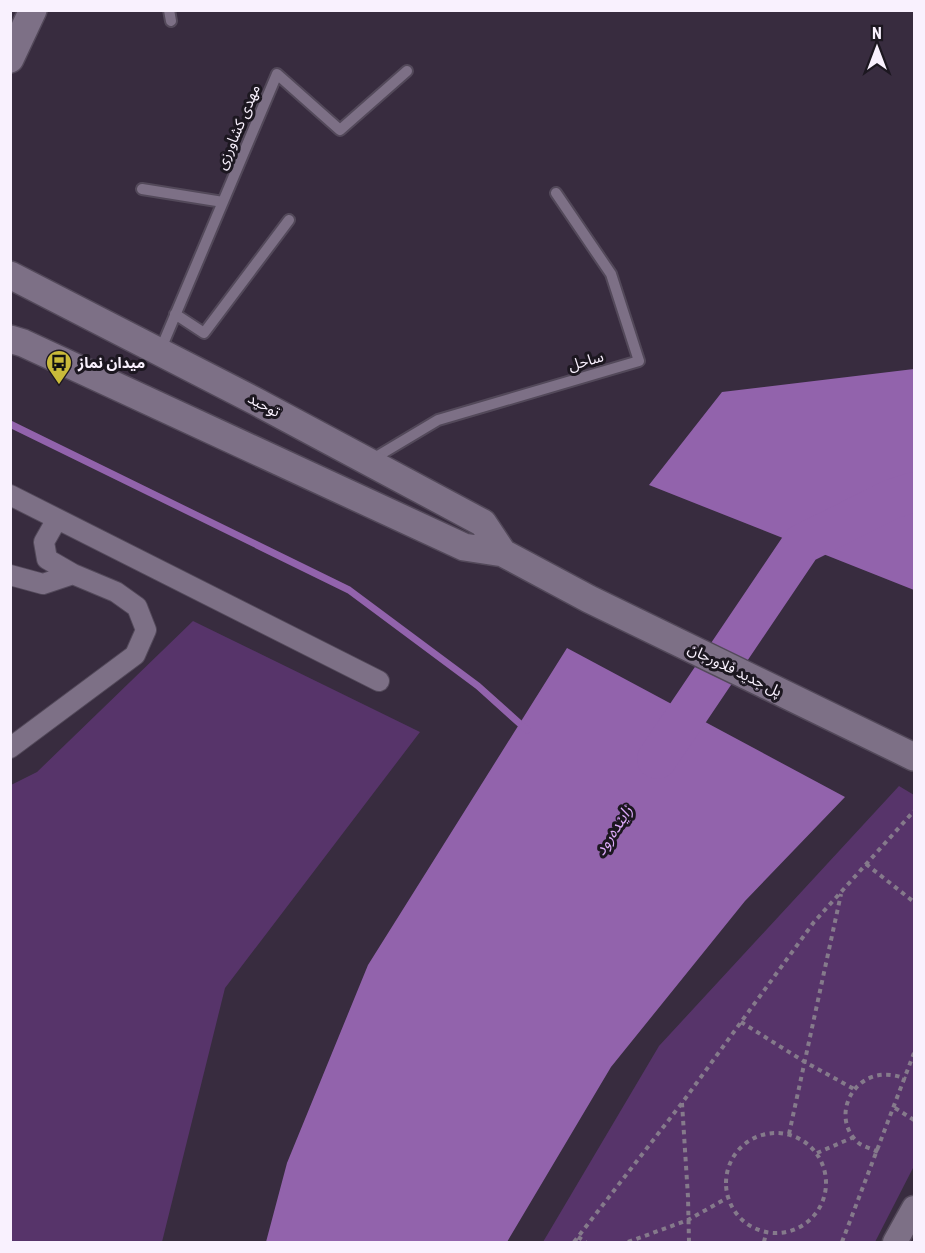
<svg xmlns="http://www.w3.org/2000/svg" width="925" height="1253" font-family="'Roboto Condensed','Noto Sans Arabic',sans-serif">
  <style>
    .green { fill: #57346a }
    .water { fill: #9263ac }
    .lines { fill: none; stroke-linecap: round; stroke-linejoin: round }
    .stream { stroke: #9263ac; stroke-width: 7 }
    .river { stroke: #9263ac; stroke-width: 40 }
    .service-casing { stroke: #53495a; stroke-width: 14 }
    .minor-casing { stroke: #53495a; stroke-width: 22 }
    .tertiary-casing { stroke: #53495a; stroke-width: 27 }
    .secondary-casing { stroke: #53495a; stroke-width: 30 }
    .path { stroke: #857a8b; stroke-width: 4; stroke-dasharray: 4.5 4.5; stroke-linecap: butt }
    .service { stroke: #7d7086; stroke-width: 10 }
    .minor { stroke: #7d7086; stroke-width: 20 }
    .tertiary { stroke: #7d7086; stroke-width: 24 }
    .secondary { stroke: #7d7086; stroke-width: 27 }
    .labels { text-anchor: middle; stroke-width: 6; stroke-linejoin: round; paint-order: stroke }
    .street-label { font-size: 15px; fill: #f9f1fe; stroke: #1c1720 }
    .poi-label { font-size: 15px; font-weight: bold; fill: #f9f1fe; stroke: #1c1720; text-anchor: start }
    .water-label { font-size: 16px; font-style: italic; fill: #ddabfa; stroke: #1c1720 }
  </style>
  <rect width="100%" height="100%" fill="#382c3f"/>
  <path class="green" d="M193 621 420 732 225 988 162 1242H11V785L37 772Z
    M899 786 914 795V1166L875 1242H543L659 1046Z"/>
  <path class="water" d="M914 369V590L649 485 722 392Z
    M567 648 845 797 745 901 611 1067 507 1242H266L287 1163 368 965Z"/>
  <g class="lines">
    <path class="stream" d="M10 424 349 590 478 686 527 730"/>
    <path class="river" d="M657 759 802 544 892 499 914 492"/>
    <defs>
      <path id="service" d="M169 10 171 21
        M142 189 223 202
        M175 314 204 333 289 220
        M160 351 277 74 340 130 407 71
        M371 460 438 420 639 361 611 274 556 193"/>
      <path id="minor" d="M10 495 379 681
        M10 575 43 584 73 574
        M10 748 135 655 146 630 137 607 116 592 73 574 47 559 44 542 57 519"/>
      <path id="tertiary" d="M895 1242 914 1208"/>
      <path id="secondary" d="M10 59 33 10
        M10 275 257 402 483 523 503 553
        M10 339 23 343 464 547 503 553 589 599 914 757"/>
    </defs>
    <use href="#service" class="service-casing"/>
    <use href="#minor" class="minor-casing"/>
    <use href="#tertiary" class="tertiary-casing"/>
    <use href="#secondary" class="secondary-casing"/>
    <path class="path" d="M866 864 914 902
      M741 1022 805 1062 854 1089
      M682 1103 688 1197 689 1242
      M895 1108 914 1120
      M726 1183a50 50 0 1 1 100 0a50 50 0 1 1-100 0Z
      M789 1134 841 894
      M878 1152C872 1149 865 1147 860 1144 826 1118 856 1058 906 1079
      M817 1153 854 1137
      M578 1237 586 1242
      M574 1242 682 1103 814 922 914 811
      M628 1242 688 1220 727 1198
      M764 1242 766 1233
      M842 1242 914 1053"/>
    <use href="#service" class="service"/>
    <use href="#minor" class="minor"/>
    <use href="#tertiary" class="tertiary"/>
    <use href="#secondary" class="secondary"/>
  </g>
  <defs>
    <symbol id="bus-pin" viewBox="-11 -11 22 30"><path d="M0 17L-7.5 6A9.5 9.5 0 1 1 7.5 6Z" fill="#c9ba3a" stroke="#1c1720"/><path d="M-5-6H5V4H4V6H2V4H-2V6H-4V4H-5ZM-3.5-4V0h7V-4ZM-3.5 1.2v1.5H-2V1.2ZM2 1.2v1.5H3.5V1.2Z" fill="#111"/></symbol>
  </defs>
  <g fill-rule="evenodd">
    <use href="#bus-pin" x="44" y="348" width="30" height="40"/>
  </g>
  <g class="labels">
    <g class="street-label">
      <text transform="translate(238 127) rotate(-67)" y="5">مهدی کشاورزی</text>
      <text transform="translate(586 361) rotate(-16)" y="5">ساحل</text>
      <text transform="translate(264 405) rotate(28)" y="5">توحید</text>
      <text transform="translate(735 670) rotate(26)" y="5">پل جدید فلاورجان</text>
    </g>
    <g class="poi-label">
      <text x="78" y="368">میدان نماز</text>
    </g>
    <g class="water-label">
      <text transform="translate(613 830) rotate(-57)" y="6">زاینده‌رود</text>
    </g>
  </g>
  <rect width="925" height="1253" fill="none" stroke="#f9f1fe" stroke-width="24"/>
  <g transform="translate(877 48)" stroke="#1c1720" stroke-width="4.5" paint-order="stroke">
  <path d="M0-4.5L10 22L0 15L-10 22Z" fill="#f9f1fe"/>
  <text y="-9" font-size="16" font-weight="bold" text-anchor="middle" fill="#f9f1fe">N</text>
  </g>
</svg>
